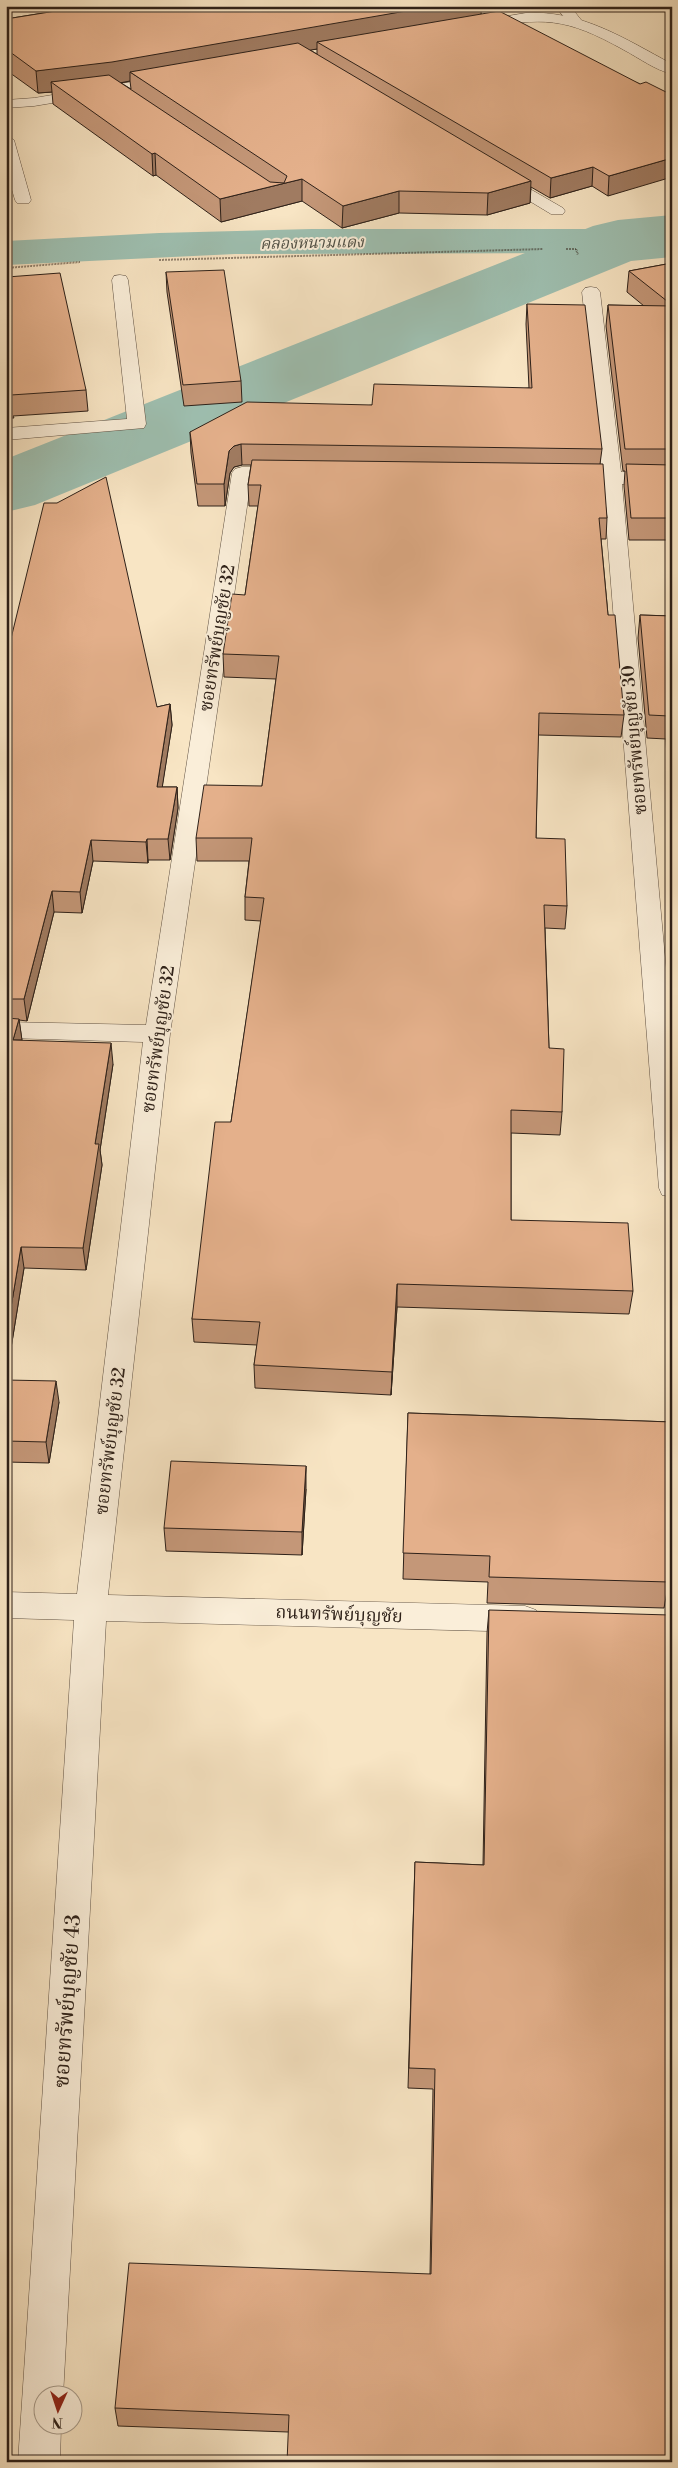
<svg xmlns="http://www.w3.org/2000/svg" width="678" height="2468" font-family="'Libre Bodoni','Noto Serif Thai',serif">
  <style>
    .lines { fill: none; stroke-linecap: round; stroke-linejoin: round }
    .canal { fill: #9ebfb0; fill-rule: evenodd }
    .river { fill: #9ebfb0; fill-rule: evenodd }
    .service-casing { stroke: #605244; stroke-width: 1 }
    .minor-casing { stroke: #605244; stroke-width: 1 }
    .tertiary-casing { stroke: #605244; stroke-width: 1 }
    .path { stroke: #2e2119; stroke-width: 2; stroke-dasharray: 0.5 1; stroke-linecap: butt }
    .service { fill: #faeed9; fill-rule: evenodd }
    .minor { fill: #faeed9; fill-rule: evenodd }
    .tertiary { fill: #faeed9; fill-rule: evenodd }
    .wall { fill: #c49778; stroke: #2e2119; fill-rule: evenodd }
    .shaded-wall { fill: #a07b61; stroke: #2e2119 }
    .building { fill: #e4b08b; stroke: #2e2119 }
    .labels { text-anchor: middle; stroke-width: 4; stroke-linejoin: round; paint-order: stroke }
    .far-water-label { font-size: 16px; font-style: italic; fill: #505046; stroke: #faeed9 }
    .street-label { font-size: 18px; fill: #2e2119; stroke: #faeed9 }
    .near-street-label { font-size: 21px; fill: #2e2119; stroke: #faeed9 }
  </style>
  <rect width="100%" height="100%" fill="#f8e5c4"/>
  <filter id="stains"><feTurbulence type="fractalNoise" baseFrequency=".004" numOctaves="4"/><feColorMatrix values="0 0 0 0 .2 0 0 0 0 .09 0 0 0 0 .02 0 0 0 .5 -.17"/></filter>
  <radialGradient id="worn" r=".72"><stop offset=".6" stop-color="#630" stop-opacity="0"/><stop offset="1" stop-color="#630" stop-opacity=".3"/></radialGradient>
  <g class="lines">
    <path class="canal" d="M312 229H618L632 232 638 241 632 250 618 253 235 254 6 265V241L159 233Z"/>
    <path class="river" d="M672 215V257L631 261 35 505 6 512V459L593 226 618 220Z"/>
    <defs>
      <path id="service" d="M6 135 14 140 31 200 29 203H17L15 200 6 169Z
        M499 171 563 208 565 211 563 214H551L493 179 491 176 493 173Z"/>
      <path id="minor" d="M555 6H570L582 21 575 25 570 24Z
        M120 275 126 276 128 280 146 424 144 428 6 440V428L127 419 112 280 114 276Z
        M591 287 597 288 600 292 621 472 672 473V485L622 484 672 1035V1197L662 1195 659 1188 603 483 559 481 556 477 559 473 602 472 582 292 585 288Z
        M242 467H288L295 469 298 473 295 477 251 479 170 1034 108 1595 525 1606 536 1610 541 1619 536 1628 525 1632 106 1621 63 2396H42V2426H61L60 2462H18L74 1620 6 1618V1592L77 1594 143 1042 6 1038V1022L146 1025 232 473 235 469Z"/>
      <path id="tertiary" d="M526 13C582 10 625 39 672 64V74C655 70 639 58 624 50 565 17 544 17 478 29L471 25 478 21Z
        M168 76 173 77 175 80 173 83 34 106 6 108V100L34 98Z"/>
    </defs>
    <use href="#service" class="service-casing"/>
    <use href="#minor" class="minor-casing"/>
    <use href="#tertiary" class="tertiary-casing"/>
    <path class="path" d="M566 249H576L578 255
      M159 260 543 249
      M6 268 80 262"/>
    <use href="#service" class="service"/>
    <use href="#minor" class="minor"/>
    <use href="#tertiary" class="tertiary"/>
  </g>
  <path class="wall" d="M87 6H481V14L640 84 608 196 592 186 550 198 531 187 530 203 487 215 399 213 342 228 302 201 221 222 156 175 153 176 53 104 52 92 38 93 6 70V19ZM317 49V54L310 50ZM130 81 131 89 121 83Z
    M672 263V540H629L624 486 625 471H623L606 326 608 305 644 306 627 292 629 271Z
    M166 272 241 381 242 402 184 406 167 292Z
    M7 277 86 390 88 411 13 416 14 418H6Z
    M527 304 602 449 600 464 607 518 606 539H601L608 615 624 715 621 737 538 735 536 838 567 906 565 929 545 928 549 1048 562 1112 560 1135 511 1133V1220L633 1291 629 1314 397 1307 391 1395 255 1388 254 1365 257 1345 194 1342 192 1319 231 1122 261 921 245 920V897L249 861H197L196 838 262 786 276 679 224 677 223 654 245 595 258 506H249L248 485 251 465H242L234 467 230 473 225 506H198L191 453 190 432 372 405 529 388 526 324Z
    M640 615 672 616V758H667L666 739 647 738 638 638Z
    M6 655 157 707 170 704 172 725 162 787H177L178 808 170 860H148V863L93 861 82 913 54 912 27 1021 19 1020 22 1041 113 1064 100 1150 102 1165 86 1270 24 1268 6 1379Z
    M6 1380 59 1402 49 1463 6 1462Z
    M408 1413 672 1422V1587L668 1586 664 1608 487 1603 488 1582 403 1579Z
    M306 1489 302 1555 166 1551 164 1528Z
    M489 1610 672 2462 288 2432 118 2426 115 2408 430 2274 433 2089 408 2088 415 1862 483 1865 487 1633Z"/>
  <path class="shaded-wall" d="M435 6H481V20L317 42V49L141 79 130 72V81L114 84 51 82 52 92 38 93 36 71Z
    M155 153 156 175 153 176 152 154Z
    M672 158V177L608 196 609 176Z
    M593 167 592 186 550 198 551 178Z
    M302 179V201L221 222 220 199Z
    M531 181 530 203 487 215 488 193Z
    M399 191V213L342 228 343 206Z
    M241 444 242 465 234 467 230 473 225 506 224 484 229 451 234 446Z
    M170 704 172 725 159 808 157 787Z
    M177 787 178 808 170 860 168 839Z
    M147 839 148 860V863L146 842Z
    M91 840 93 861 82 913 80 892Z
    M52 891 54 912 27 1021 24 999Z
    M19 1019 22 1040H13Z
    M111 1043 113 1064 100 1150 102 1165 86 1270 83 1248 95 1144Z
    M21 1247 24 1268 6 1379V1338Z
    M397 1284V1307L391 1395 392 1372Z
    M56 1381 59 1402 49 1463 46 1442Z
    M306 1466V1489L302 1555V1532Z"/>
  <path class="building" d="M87 6H435L112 62 36 71 6 49V19Z
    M499 11 640 84 646 82 672 95V158L609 176 593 167 551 178 317 42Z
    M298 43 531 181 488 193 399 191 343 206 302 179 220 199 155 153 152 154 51 82 109 75 270 182 284 183 287 176 130 72Z
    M672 263V305L629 271Z
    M224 270 241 381 183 385 166 272Z
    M60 273 86 390 11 395V397H6V281H7V277Z
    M527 304 585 305 602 449 241 444 234 446 229 451 224 484H197L190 432 247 402 372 405 374 384 532 388Z
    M608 305 672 306V449H625Z
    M252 460 603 464 607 518H599L608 615H615L624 715 539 713 536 838 565 839 567 906 544 905 549 1048 564 1049 562 1112 511 1110V1220L628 1223 633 1291 397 1284 392 1372 254 1365 260 1322 192 1319 215 1122H231L264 898 245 897 252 838H196L204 785 262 786 279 656 223 654 232 594 245 595 261 485H248Z
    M626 464 672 465V518H631Z
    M106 477 157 707 170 704 157 787H177L168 839H147L146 842 91 840 80 892 52 891 24 999H6V655H7L44 503H57Z
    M640 615 672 616V735H670L669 716 649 715Z
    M6 1018 19 1019 13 1040 111 1043 95 1144H99L83 1248 21 1247 6 1338Z
    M6 1380 56 1381 46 1442 6 1441Z
    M408 1413 672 1422V1560H668L669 1582 489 1577 490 1556 403 1553Z
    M171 1461 306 1466 302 1532 164 1528Z
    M489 1610 670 1615 672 1662V2462H287L289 2415 115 2408 129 2263 431 2274 435 2069 409 2068 415 1862 484 1865Z"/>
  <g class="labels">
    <g class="far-water-label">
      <text transform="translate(312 242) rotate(-1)" y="6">คลองหนามแดง</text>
    </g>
    <g class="street-label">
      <text transform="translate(217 638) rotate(-81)" y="6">ซอยทรัพย์บุญชัย 32</text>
      <text transform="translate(634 740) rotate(-95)" y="6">ซอยทรัพย์บุญชัย 30</text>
      <text transform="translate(158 1039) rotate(-82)" y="6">ซอยทรัพย์บุญชัย 32</text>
      <text transform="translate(110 1441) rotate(-83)" y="6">ซอยทรัพย์บุญชัย 32</text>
      <text transform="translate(339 1614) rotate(2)" y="6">ถนนทรัพย์บุญชัย</text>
    </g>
    <g class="near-street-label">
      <text transform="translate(67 2001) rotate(-86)" y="7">ซอยทรัพย์บุญชัย 43</text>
    </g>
  </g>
  <rect width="678" height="2468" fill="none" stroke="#f8e5c4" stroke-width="25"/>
  <rect x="8" y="8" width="663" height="2453" fill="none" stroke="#2e2119" stroke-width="2.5"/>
  <rect x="12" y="12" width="653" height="2443" fill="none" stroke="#2e2119"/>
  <g transform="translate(58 2410) rotate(183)"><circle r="24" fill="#faeed9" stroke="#a89c8c"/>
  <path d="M0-4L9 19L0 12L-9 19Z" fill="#8f2418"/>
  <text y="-8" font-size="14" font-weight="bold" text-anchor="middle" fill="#2e2119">N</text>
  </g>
  <rect width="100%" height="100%" filter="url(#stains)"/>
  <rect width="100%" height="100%" fill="url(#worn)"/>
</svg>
